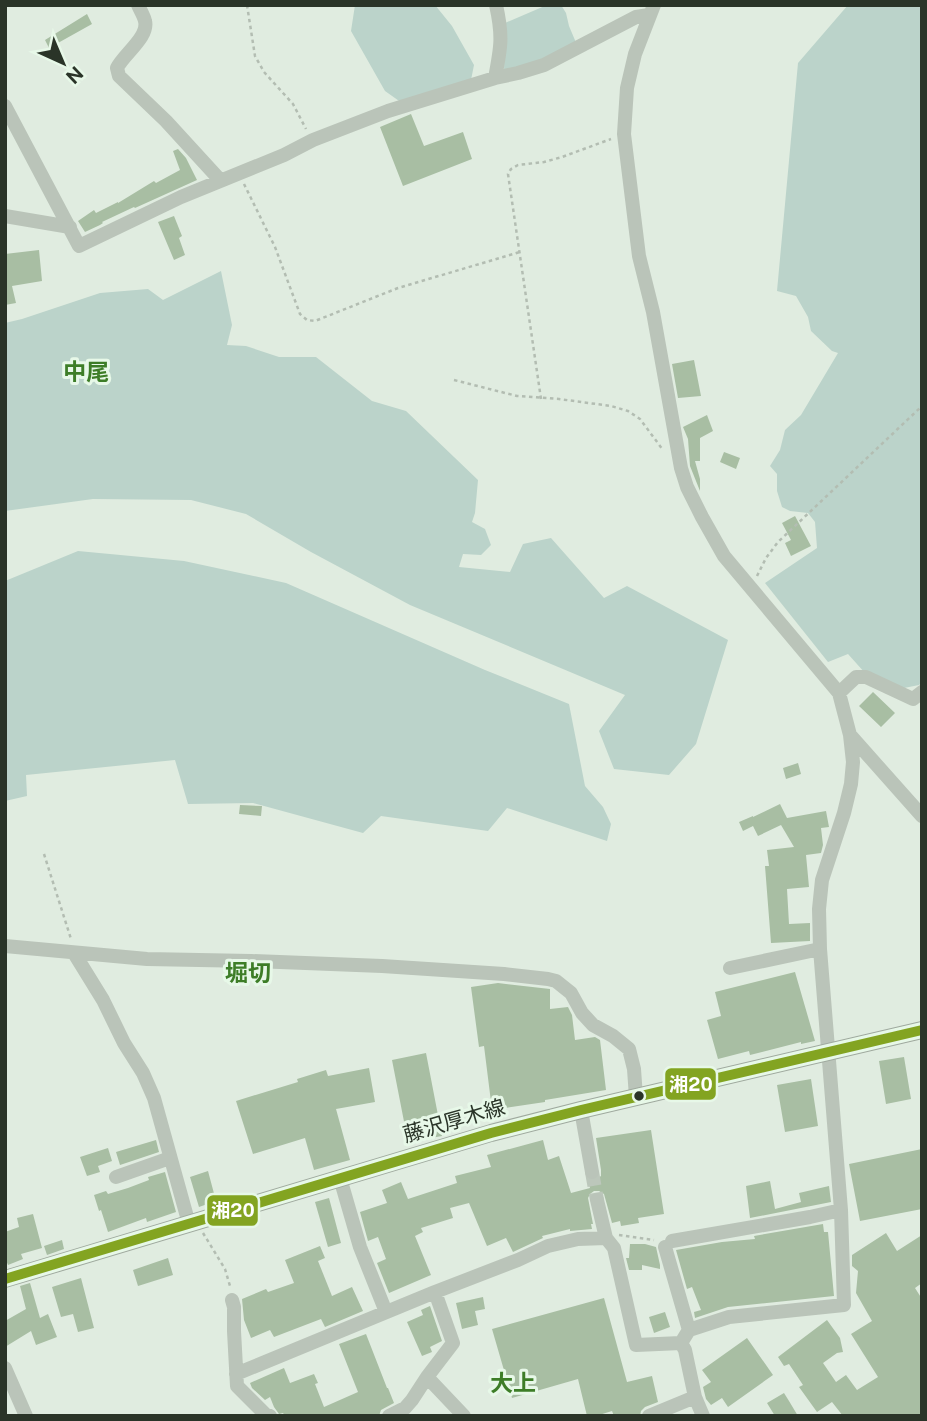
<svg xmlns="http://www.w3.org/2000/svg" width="927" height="1421" font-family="'Public Sans','Noto Sans JP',sans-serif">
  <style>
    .green { fill: #bbd3ca }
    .building { fill: #a8bea3 }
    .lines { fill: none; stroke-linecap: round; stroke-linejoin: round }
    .minor-tunnel { stroke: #bcc7bb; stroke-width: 14; stroke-dasharray: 14 7; stroke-linecap: butt }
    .path { stroke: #b3bdb2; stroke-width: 2.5; stroke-dasharray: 3.5 3.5; stroke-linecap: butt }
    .minor { stroke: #bac4b9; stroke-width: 14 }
    .major { stroke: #9fa99e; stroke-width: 18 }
    .bus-1-casing { stroke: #e7f8e8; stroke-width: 16 }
    .bus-1 { stroke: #83a421; stroke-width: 10 }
    .bus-dot { fill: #2a3428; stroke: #e7f8e8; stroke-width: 2.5 }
    .labels { text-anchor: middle; stroke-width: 6; stroke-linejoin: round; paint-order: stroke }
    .street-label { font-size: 21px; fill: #2a3428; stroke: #e7f8e8 }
    .neighbourhood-label { font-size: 23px; font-weight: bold; fill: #3d7d27; stroke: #e7f8e8 }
    .line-badge { stroke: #e7f8e8; stroke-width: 2.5 }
    .badge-label { font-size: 19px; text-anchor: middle; font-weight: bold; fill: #fff }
  </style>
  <rect width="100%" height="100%" fill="#e0ece0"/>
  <path class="green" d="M355 5H435L452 26 474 65 470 85 402 103 385 91 351 31Z
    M547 5H561L566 13 569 26 577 45 562 54 504 72 505 23Z
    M848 5H922V682L919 685 894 690 865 673 848 654 828 662 765 583 817 548 815 522 808 513 790 511 782 507 777 491V474L770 466 780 450 785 430 801 415 838 353 832 351 811 331 808 317 796 296 777 291 798 63Z
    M221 271 232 325 227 345 246 346 279 357H316L372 401 406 411 478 480 475 513 472 522 485 529 491 545 481 555 463 554 459 567 510 572 523 544 551 538 604 598 627 586 728 640 696 744 669 775 614 769 599 731 625 695 410 605 311 552 246 514 191 500 93 499 5 511V323L22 319 100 293 148 289 163 300Z
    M78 551 184 561 286 583 485 670 569 704 585 786 603 807 611 824 607 841 507 808 488 831 381 816 363 833 253 803 188 804 175 760 26 775 27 796 5 801V581Z"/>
  <path class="building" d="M87 14 92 24 49 48 45 40Z
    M411 114 424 146 463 132 472 159 403 186 380 127Z
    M178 149 186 158 197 180 135 208 134 207 102 222 103 223 100 225 85 232 78 221 94 210 96 213 118 202V203L154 181 156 183 180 170 173 151Z
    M174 216 182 236 179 238 185 255 174 260 158 222Z
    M39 250 42 281 12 286 16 303 5 305V254Z
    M694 360 701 396 678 398 672 364Z
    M707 415 713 431 700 438V461H695L700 479V491L690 466 688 439 683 427Z
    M724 452 740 458 736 469 720 462Z
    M795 516 811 546 791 556 785 543 791 540 782 523Z
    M873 692 895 713 881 727 859 706Z
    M798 763 801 774 786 779 783 768Z
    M780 804 787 818 826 811 829 827 821 828 823 845 821 853 806 855 809 887 787 889 789 924 810 923V941L771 943 765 866H769L767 850 794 847 781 825 758 836 753 826 743 831 739 822 753 816V817Z
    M240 805 262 806 261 816 239 814Z
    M795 972 815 1041 801 1044V1042L750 1055 749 1051 718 1059 707 1020 721 1016 715 992Z
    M498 983 550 989V1009L568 1007 572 1015 575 1040 595 1037 600 1040 606 1090 545 1100V1102L492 1110 484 1046 479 1047 471 987Z
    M426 1053 442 1136 408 1142 392 1060Z
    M904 1057 911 1099 886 1104 879 1061Z
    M369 1068 375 1102 336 1109 350 1160 314 1170 305 1138 253 1154 236 1101 298 1082 297 1079 326 1070 328 1076Z
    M811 1079 818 1126 785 1132 777 1085Z
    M651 1130 664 1214 638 1218 639 1223 621 1226 620 1221 612 1223 604 1194 599 1191H594L590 1194 588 1198 593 1224H591L592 1229 570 1231V1229L542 1236 543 1238 513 1252 506 1238 487 1246 469 1203 450 1208 453 1218 421 1228 423 1232 415 1236 431 1275 389 1293 377 1263 386 1259 378 1237 368 1241 360 1212 387 1203 382 1190 401 1182 408 1199 457 1183 455 1176 491 1167 487 1155 543 1140 548 1160 559 1156 571 1193 590 1188 588 1181H594L601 1176V1170L596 1138Z
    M156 1140 159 1152 120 1165 116 1152Z
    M108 1148 112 1161 98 1166 100 1172 87 1176 80 1157Z
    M922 1149V1209L860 1221 849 1164Z
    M208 1171 216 1201 199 1207 190 1177Z
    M165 1172 176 1212 147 1222 146 1218 108 1232 101 1210 99 1211 94 1195 106 1191 108 1194 128 1188 149 1180 148 1177Z
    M770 1181 775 1209 801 1202 799 1193 829 1186 831 1202 750 1218 746 1186Z
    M329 1198 341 1243 328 1247 315 1202Z
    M33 1214 42 1248 21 1254 23 1259 8 1265 5 1258V1232L19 1227 17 1218Z
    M823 1224 824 1232H828L834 1296 728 1307 695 1318 694 1312 701 1310 692 1287 687 1289 676 1250 722 1242 755 1239 754 1236Z
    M886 1233 897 1251 922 1235V1283L915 1288 922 1299V1416H843L832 1402 817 1412 799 1387 803 1385 789 1364 784 1366 778 1357 827 1320 840 1338 843 1352 837 1353 823 1363 836 1382 846 1375 857 1390 878 1377 851 1334 872 1321 856 1293 858 1271 852 1266V1255Z
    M62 1240 64 1249 47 1255 44 1246Z
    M630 1244H645L656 1247 660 1265V1269L642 1265V1270H629L626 1258H629Z
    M320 1246 325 1258 318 1261 332 1296 352 1287 363 1311 325 1327 321 1319 274 1337 270 1330 251 1338 244 1320 242 1299 266 1289 268 1292 294 1283 285 1260Z
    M168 1258 173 1275 138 1286 133 1270Z
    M81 1278 94 1328 78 1332 73 1314 61 1317 52 1287Z
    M30 1283 40 1318 48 1314 57 1337 36 1345 31 1331 5 1347V1321L26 1309 20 1286Z
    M483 1297 485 1309 475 1311 478 1325 462 1329 456 1303Z
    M604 1298 627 1382 652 1376 658 1402 645 1407 641 1411 640 1416H614L612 1411 596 1416H587L578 1379 512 1398 492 1329Z
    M430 1306 442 1341 430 1347 432 1352 422 1356 407 1322 423 1315 421 1310Z
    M665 1312 670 1327 654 1333 649 1317Z
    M366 1334 387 1388H388L394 1403 381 1410 379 1416H285L283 1413 279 1414 274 1407 270 1397 265 1400 252 1388 250 1383 284 1368 290 1383 314 1374 318 1383 315 1384 324 1407 358 1392 339 1344Z
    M747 1338 773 1375 728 1407 722 1398 711 1405 706 1399 703 1387 711 1382 702 1370Z
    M784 1393 789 1401 798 1416H775L767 1403Z"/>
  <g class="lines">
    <path class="minor-tunnel" d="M592 1172 597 1200"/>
    <path class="path" d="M247 5 255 56 259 63 264 72 293 104 306 129
      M244 184 275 247 300 314 307 320 315 321 398 288 520 252
      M454 380 517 396 559 399 611 406 628 411 640 419 663 450
      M541 399 508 174 511 169 518 165 544 162 562 157 611 139
      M757 576 766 558 778 542 922 406
      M44 854 71 939
      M203 1233 225 1269 230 1286
      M619 1235 654 1240"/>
    <path class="minor" d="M138 5C140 10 144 16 145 21 149 37 124 54 117 68L119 76 166 121 220 180
      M654 5 635 54 627 88 624 134 639 256 653 312 681 468 687 487 702 517 724 556 839 693 850 735 853 762 851 784 844 813 822 880 819 909 820 949 841 1210 844 1305 729 1317 689 1330 681 1343 685 1350 695 1397 703 1416
      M495 78C501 47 503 36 496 5
      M5 106 79 246 181 197 284 155 313 140 388 111 495 78 518 73 544 65 636 17 649 15
      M5 216 70 227
      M839 693 856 677H866L913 699 922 692
      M850 735 922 816
      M5 946 147 959 251 961 382 966 504 974 548 979 556 981 571 993 582 1013 593 1025 613 1036 629 1049 634 1069 636 1097
      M74 953 103 1000 124 1043 143 1073 154 1098 189 1224
      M730 968 820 949
      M581 1110 592 1172
      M116 1177 170 1158
      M340 1178 360 1247 386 1312
      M597 1200 606 1238
      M672 1241 810 1217 841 1210
      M665 1247 689 1330
      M232 1300 234 1307V1331L237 1386 265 1414 270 1416
      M5 1368 26 1416
      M236 1374 435 1292 518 1260 548 1246 578 1239 606 1238 614 1248 636 1345 681 1343
      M427 1377 464 1416
      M389 1416 405 1408 412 1400 427 1377 453 1343 435 1292
      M649 1416 695 1397"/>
    <path class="major" d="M5 1279 491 1133 581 1110 922 1030"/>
    <defs>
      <path id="bus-1" d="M5 1279 491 1133 581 1110 922 1030"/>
    </defs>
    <use href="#bus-1" class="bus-1-casing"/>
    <use href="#bus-1" class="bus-1"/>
  </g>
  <circle class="bus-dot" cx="639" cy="1096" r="6"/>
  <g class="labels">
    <g class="street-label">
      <text transform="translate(454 1121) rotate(-16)" y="7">藤沢厚木線</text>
    </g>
    <g class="neighbourhood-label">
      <text x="86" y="380">中尾</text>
      <text x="248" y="981">堀切</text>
      <text x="513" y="1391">大上</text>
    </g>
  </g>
  <g class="line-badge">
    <rect x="664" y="1067" width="53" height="34" rx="7" fill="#83a421"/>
    <rect x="206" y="1194" width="53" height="33" rx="7" fill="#83a421"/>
  </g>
  <g class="badge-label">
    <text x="691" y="1091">湘20</text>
    <text x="233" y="1217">湘20</text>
  </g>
  <rect width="927" height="1421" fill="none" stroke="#2a3428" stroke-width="14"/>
  <g transform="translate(63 63) rotate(136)" stroke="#e7f8e8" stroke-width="5" paint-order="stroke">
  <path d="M0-5L12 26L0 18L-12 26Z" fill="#2a3428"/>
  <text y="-10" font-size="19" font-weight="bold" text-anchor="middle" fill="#2a3428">N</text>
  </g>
</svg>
